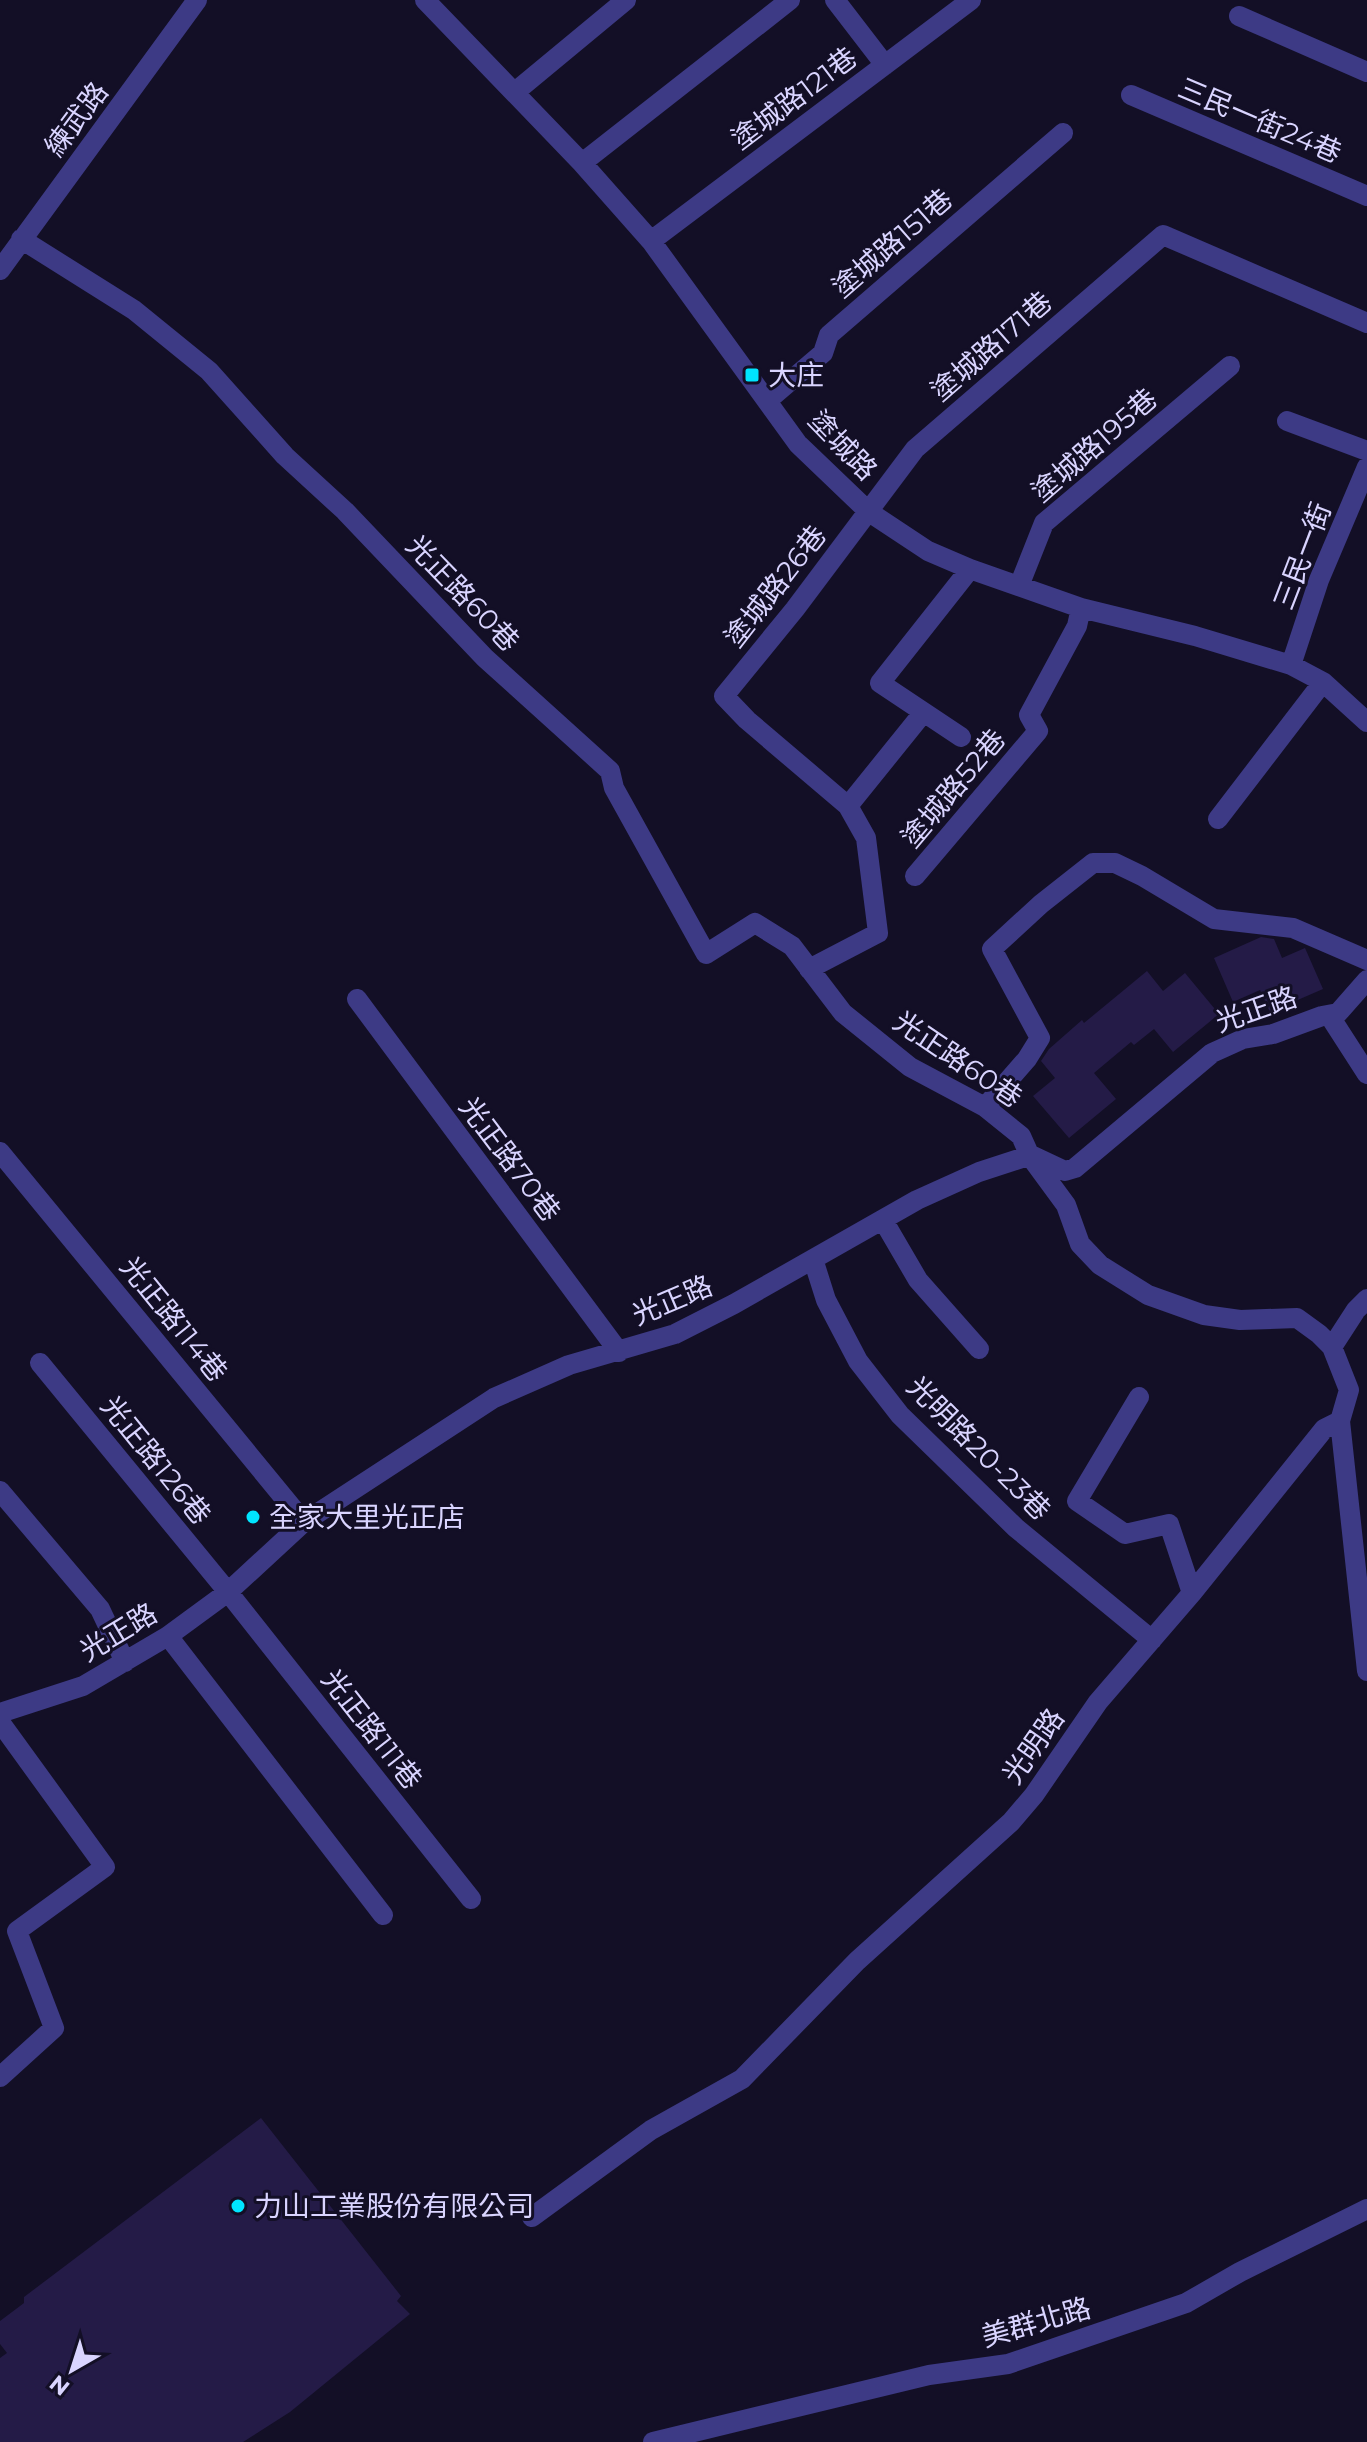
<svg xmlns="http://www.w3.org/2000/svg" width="1367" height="2442" font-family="Montserrat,'Noto Sans TC',sans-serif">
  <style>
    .building { fill: #241b47 }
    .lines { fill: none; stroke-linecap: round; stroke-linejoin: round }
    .minor { stroke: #3d3a85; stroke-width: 20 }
    .poi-dot { fill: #00e5ff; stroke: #130f26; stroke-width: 3 }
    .labels { text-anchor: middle; stroke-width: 6; stroke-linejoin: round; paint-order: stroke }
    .street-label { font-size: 28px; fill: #d9d4ff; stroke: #130f26 }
    .poi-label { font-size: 28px; fill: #d9d4ff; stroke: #130f26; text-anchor: start }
  </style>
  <rect width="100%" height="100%" fill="#130f26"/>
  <path class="building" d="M1261 937 1274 939 1282 958 1305 948 1323 989 1270 1012 1260 990 1233 1002 1214 958Z
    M1147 971 1163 991 1185 973 1219 1014 1173 1052 1154 1029 1134 1045 1131 1042 1094 1073 1116 1099 1069 1138 1033 1096 1055 1078 1041 1061 1049 1049 1082 1020 1084 1023Z
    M261 2118 401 2296 397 2301 410 2314 290 2412 243 2442H0V2358L7 2353 0 2344V2321L24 2303V2297Z"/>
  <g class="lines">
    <path class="minor" d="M425 0 582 163 651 241 798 444 869 512 928 551 970 569 1081 608 1195 636 1291 665 1323 682 1367 722
      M835 0 885 65
      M1239 16 1367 72
      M515 92 626 0
      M1131 95 1367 196
      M582 163 790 0
      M21 239 134 310 209 371 285 456 345 511 485 658 610 771 614 788 706 954 755 923 792 946 843 1013 910 1067 985 1107 1021 1136 1030 1156 1066 1205 1080 1244 1100 1265 1148 1295 1204 1315 1240 1320 1297 1318 1319 1334 1332 1347 1349 1390 1340 1421 1367 1671
      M651 241 971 0
      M0 270 197 0
      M767 401 823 353 829 335 1063 133
      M1287 421 1367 451
      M1019 586 1044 523 1230 366
      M1291 665 1319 580 1367 467
      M961 737 880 683 970 569
      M848 806 923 713
      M1218 819 1323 682
      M915 876 1038 731 1029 715 1077 626 1081 608
      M809 969 878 933 866 838 848 806 747 720 724 696 795 609 915 449 1163 235 1367 323
      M357 999 619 1352
      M1329 1015 1367 1074
      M985 1107 1027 1059 1040 1038 992 949 1041 904 1093 863H1115L1142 876 1214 919 1293 928 1367 960
      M0 1152 304 1522
      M883 1220 918 1280 979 1349
      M813 1259 826 1300 858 1361 900 1415 1016 1528 1152 1640
      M1332 1347 1356 1310 1367 1299
      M40 1363 228 1592 471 1899
      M1139 1397 1077 1501 1125 1534 1169 1524 1192 1593
      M0 1491 100 1609 125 1662
      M168 1636 383 1915
      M0 1713 83 1686 168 1636 228 1592 304 1522 494 1398 569 1365 675 1334 734 1304 917 1200 979 1172 1031 1155 1065 1171 1075 1168 1212 1053 1243 1039 1273 1034 1322 1016 1338 1013 1367 980
      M0 1722 105 1867 17 1931 54 2028 0 2077
      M532 2217 651 2130 742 2079 857 1961 1011 1822 1034 1795 1098 1702 1192 1593 1324 1429 1340 1421
      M653 2442 929 2375 1008 2364 1186 2303 1240 2272 1367 2209"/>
  </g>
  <g class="poi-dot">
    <rect x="744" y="367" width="16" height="16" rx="4"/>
    <circle cx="253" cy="1517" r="8"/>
    <circle cx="238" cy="2206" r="8"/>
  </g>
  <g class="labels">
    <g class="street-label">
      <text transform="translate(794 98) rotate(-37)" y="10">塗城路121巷</text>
      <text transform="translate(76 119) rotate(-53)" y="10">練武路</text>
      <text transform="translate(1260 120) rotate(23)" y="10">三民一街24巷</text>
      <text transform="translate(892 243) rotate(-41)" y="10">塗城路151巷</text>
      <text transform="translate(991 346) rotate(-41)" y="10">塗城路171巷</text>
      <text transform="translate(843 445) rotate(46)" y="10">塗城路</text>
      <text transform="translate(1094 445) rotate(-41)" y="10">塗城路195巷</text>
      <text transform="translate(1302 556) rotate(-69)" y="10">三民一街</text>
      <text transform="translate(775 586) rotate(-52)" y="10">塗城路26巷</text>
      <text transform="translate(463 593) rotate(46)" y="10">光正路60巷</text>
      <text transform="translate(953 788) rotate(-50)" y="10">塗城路52巷</text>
      <text transform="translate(1256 1009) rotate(-19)" y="10">光正路</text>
      <text transform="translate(958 1059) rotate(34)" y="10">光正路60巷</text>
      <text transform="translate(510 1159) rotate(53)" y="10">光正路70巷</text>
      <text transform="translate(672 1300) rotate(-23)" y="10">光正路</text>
      <text transform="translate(174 1319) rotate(51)" y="10">光正路114巷</text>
      <text transform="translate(979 1448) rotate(45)" y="10">光明路20-23巷</text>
      <text transform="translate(156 1460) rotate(51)" y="10">光正路126巷</text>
      <text transform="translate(118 1632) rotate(-31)" y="10">光正路</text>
      <text transform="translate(372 1729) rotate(52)" y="10">光正路111巷</text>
      <text transform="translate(1033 1746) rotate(-55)" y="10">光明路</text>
      <text transform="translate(1036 2322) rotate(-16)" y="10">美群北路</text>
    </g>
    <g class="poi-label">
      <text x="768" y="385">大庄</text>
      <text x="269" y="1527">全家大里光正店</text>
      <text x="254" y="2216">力山工業股份有限公司</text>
    </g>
  </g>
  <g transform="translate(72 2370) rotate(219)" stroke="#130f26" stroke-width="6" paint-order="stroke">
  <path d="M0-6L14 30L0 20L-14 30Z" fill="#d9d4ff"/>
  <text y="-12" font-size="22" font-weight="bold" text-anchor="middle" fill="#d9d4ff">N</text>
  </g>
</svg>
